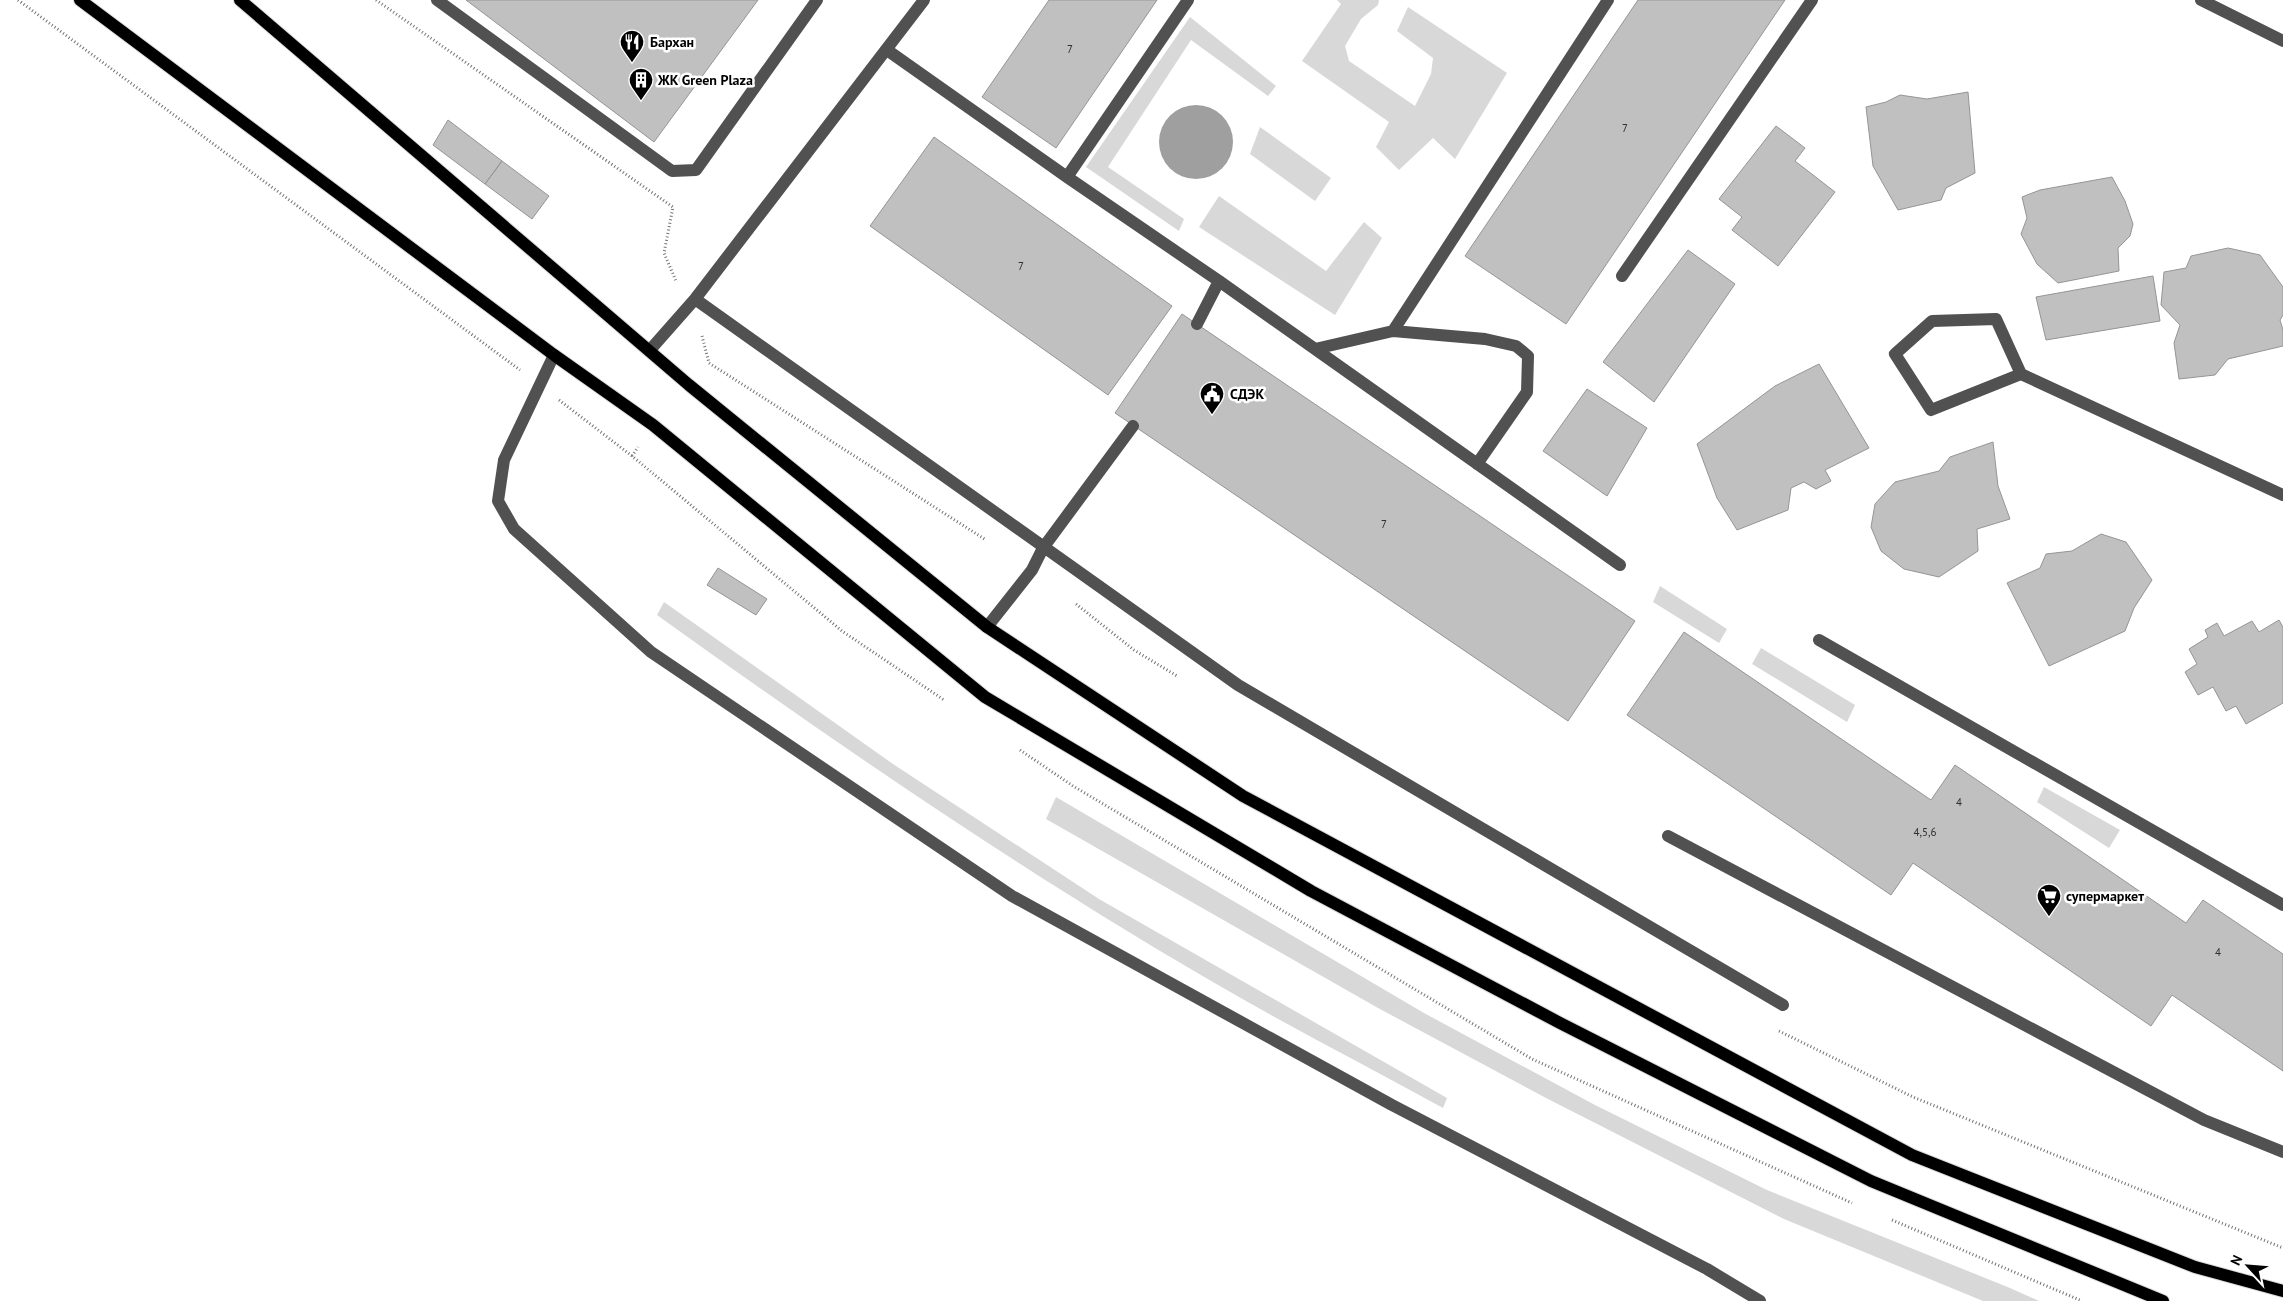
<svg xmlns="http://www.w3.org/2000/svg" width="2283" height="1301" font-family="'PT Sans',sans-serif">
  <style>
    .green { fill: #d8d8d8 }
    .water { fill: #9f9f9f }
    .building { fill: #c0c0c0; stroke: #959595 }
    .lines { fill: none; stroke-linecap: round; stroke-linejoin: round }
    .major-casing { stroke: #dbdbdb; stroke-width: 14 }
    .path { stroke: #737373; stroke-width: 3; stroke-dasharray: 1 2.5; stroke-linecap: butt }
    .minor { stroke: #515151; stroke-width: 12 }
    .major { stroke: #000; stroke-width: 12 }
    .labels { text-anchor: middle; stroke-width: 5; stroke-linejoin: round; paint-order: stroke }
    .number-label { font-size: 11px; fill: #303030 }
    .poi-label { font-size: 14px; font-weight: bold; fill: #000; stroke: #fff; text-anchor: start }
  </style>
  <rect width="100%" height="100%" fill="#fff"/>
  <path class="green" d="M1337 0H1379L1378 5 1361 19 1345 46 1349 61 1415 106 1431 74 1433 58 1397 31 1408 7 1507 73 1455 159 1433 138 1399 170 1376 147 1389 122 1302 61 1341 4Z
    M1190 17 1276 86 1268 96 1191 40 1108 167 1184 219 1179 231 1086 167Z
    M1260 127 1331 178 1315 201 1250 154Z
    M1219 196 1326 271 1364 222 1382 238 1335 315 1199 227Z
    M1660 586 1727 629 1719 643 1653 602Z
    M664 602 893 764 1099 899 1447 1098 1443 1108C1378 1072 1311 1038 1246 1001 1042 885 848 752 657 615Z
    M1761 648 1855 705 1847 722 1752 664Z
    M2044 787 2120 830 2109 848 2037 802Z
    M1056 797 1424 1013 1595 1105 1767 1190 2010 1288 2039 1301H1983L1784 1219 1546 1098 1378 1008 1046 819Z"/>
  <path class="water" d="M1159 142a37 37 0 1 1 74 0a37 37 0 1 1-74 0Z"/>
  <path class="building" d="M466 0H758L654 142Z
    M1049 0H1157L1056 148 982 97Z
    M1638 0H1785L1566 324 1465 256Z
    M1968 92 1975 173 1946 188 1941 200 1898 210 1873 166 1866 107 1886 102 1900 95 1927 99Z
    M448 120 502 161 485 184 433 145Z
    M1776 126 1805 148 1795 161 1835 192 1778 266 1732 230 1742 217 1719 199Z
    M934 137 1172 306 1108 395 870 226Z
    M502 161 549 196 532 219 485 184Z
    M2112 177 2125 201 2133 224 2130 236 2118 248 2119 271 2058 283 2037 264 2021 234 2027 218 2022 197 2040 190Z
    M2228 248 2260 255 2283 287V315L2280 320 2283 330V346L2228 359 2215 375 2179 379 2174 343 2180 325 2161 305 2164 272 2186 268 2191 256Z
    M1688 250 1735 284 1654 402 1603 362Z
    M2153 276 2160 321 2046 340 2036 297Z
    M1182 314 1635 621 1568 721 1115 413Z
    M1819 364 1869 448 1825 470 1831 481 1816 489 1804 482 1791 488 1788 510 1737 530 1717 498 1697 444 1775 386Z
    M1587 389 1647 428 1607 496 1543 451Z
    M1993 442 1998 486 2010 519 1977 529 1978 551 1939 577 1904 569 1881 551 1871 527 1875 504 1895 482 1939 471 1950 457Z
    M2101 534 2126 542 2152 580 2134 608 2125 631 2049 666 2007 583 2040 568 2046 554 2072 551Z
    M718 568 767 599 756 615 707 585Z
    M2279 620 2283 627V703L2246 724 2236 706 2226 711 2213 687 2198 695 2185 672 2197 664 2189 649 2208 637 2205 630 2217 623 2224 636 2252 621 2259 632Z
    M1684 632 1931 800 1955 765 2186 923 2203 900 2283 954V1071L2172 995 2151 1026 1913 863 1891 895 1627 715Z"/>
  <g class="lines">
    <defs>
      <path id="major" d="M80 0 554 355 653 425 985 697 1311 891 1560 1023 1871 1181 2163 1301
        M240 0 689 385 987 627 1243 796 1912 1155 2195 1267 2283 1291"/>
    </defs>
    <use href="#major" class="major-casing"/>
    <path class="path" d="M18 0 520 370
      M376 0 673 207 664 253 676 281
      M702 336 709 363 986 540
      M559 400 632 456 842 631 944 700
      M632 456 638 447
      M1076 604 1134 650 1177 676
      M1020 750 1073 786 1532 1059 1852 1203
      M1779 1031 1913 1097 2283 1248
      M1892 1220 2082 1301"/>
    <path class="minor" d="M437 0 672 171 696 170 817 0
      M2201 0 2283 41
      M887 50 1067 177 1219 281
      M1067 177 1188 0
      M1622 276 1812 0
      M695 299 1238 685 1783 1005
      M1197 324 1219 281 1620 565
      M1393 331 1608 0
      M1315 349 1393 331 1485 339 1516 346 1528 356 1527 392 1477 464
      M650 350 695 299 924 0
      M554 355 504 460 498 501 514 529 651 652 1012 896 1392 1105 1707 1269 1760 1301
      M2021 374 1931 410 1895 354 1932 321 1996 319 2021 374 2283 495
      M987 627 1032 570 1043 548 1133 426
      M1819 640 2283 905
      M1668 836 2204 1120 2283 1152"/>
    <use href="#major" class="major"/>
  </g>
  <defs>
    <symbol id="restaurant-pin" viewBox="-11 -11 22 30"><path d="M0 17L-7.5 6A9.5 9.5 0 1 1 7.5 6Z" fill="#000" stroke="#fff"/><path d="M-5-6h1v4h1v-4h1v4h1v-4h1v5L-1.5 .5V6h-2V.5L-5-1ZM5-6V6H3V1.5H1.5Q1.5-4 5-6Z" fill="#fff"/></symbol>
    <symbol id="building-pin" viewBox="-11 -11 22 30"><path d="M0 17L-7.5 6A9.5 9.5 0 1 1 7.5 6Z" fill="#000" stroke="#fff"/><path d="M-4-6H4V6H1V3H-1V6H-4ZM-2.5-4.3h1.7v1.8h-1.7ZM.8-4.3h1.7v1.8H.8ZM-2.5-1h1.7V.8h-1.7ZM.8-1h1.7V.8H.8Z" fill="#fff"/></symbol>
    <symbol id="civic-pin" viewBox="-11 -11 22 30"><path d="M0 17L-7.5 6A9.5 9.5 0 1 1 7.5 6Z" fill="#000" stroke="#fff"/><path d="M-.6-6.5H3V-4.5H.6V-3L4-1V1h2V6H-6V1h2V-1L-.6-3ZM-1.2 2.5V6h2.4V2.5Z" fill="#fff"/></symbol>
    <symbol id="supermarket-pin" viewBox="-11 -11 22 30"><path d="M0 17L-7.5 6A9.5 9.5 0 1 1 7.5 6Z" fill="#000" stroke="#fff"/><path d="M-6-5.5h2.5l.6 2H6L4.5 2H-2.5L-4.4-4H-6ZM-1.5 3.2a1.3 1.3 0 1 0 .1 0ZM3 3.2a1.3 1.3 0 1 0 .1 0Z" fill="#fff"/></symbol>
  </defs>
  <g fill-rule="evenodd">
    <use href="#restaurant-pin" x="618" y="28" width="28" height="38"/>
    <use href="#building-pin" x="627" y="66" width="28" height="38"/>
    <use href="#civic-pin" x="1198" y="380" width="28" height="38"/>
    <use href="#supermarket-pin" x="2035" y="882" width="28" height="38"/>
  </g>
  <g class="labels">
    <g class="number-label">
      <text x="1070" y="53">7</text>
      <text x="1625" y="132">7</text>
      <text x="1021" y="270">7</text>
      <text x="1384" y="528">7</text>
      <text x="1959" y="806">4</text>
      <text x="1925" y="836">4,5,6</text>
      <text x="2218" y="956">4</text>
    </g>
    <g class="poi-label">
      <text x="650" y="47">Бархан</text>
      <text x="658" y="85">ЖК Green Plaza</text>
      <text x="1230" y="399">СДЭК</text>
      <text x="2066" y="901">супермаркет</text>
    </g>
  </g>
  <g transform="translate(2248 1266) rotate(296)" stroke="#ffffff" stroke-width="4" paint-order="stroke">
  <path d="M0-4L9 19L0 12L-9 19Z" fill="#000000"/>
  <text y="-8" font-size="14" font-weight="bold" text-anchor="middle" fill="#000000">N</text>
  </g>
</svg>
